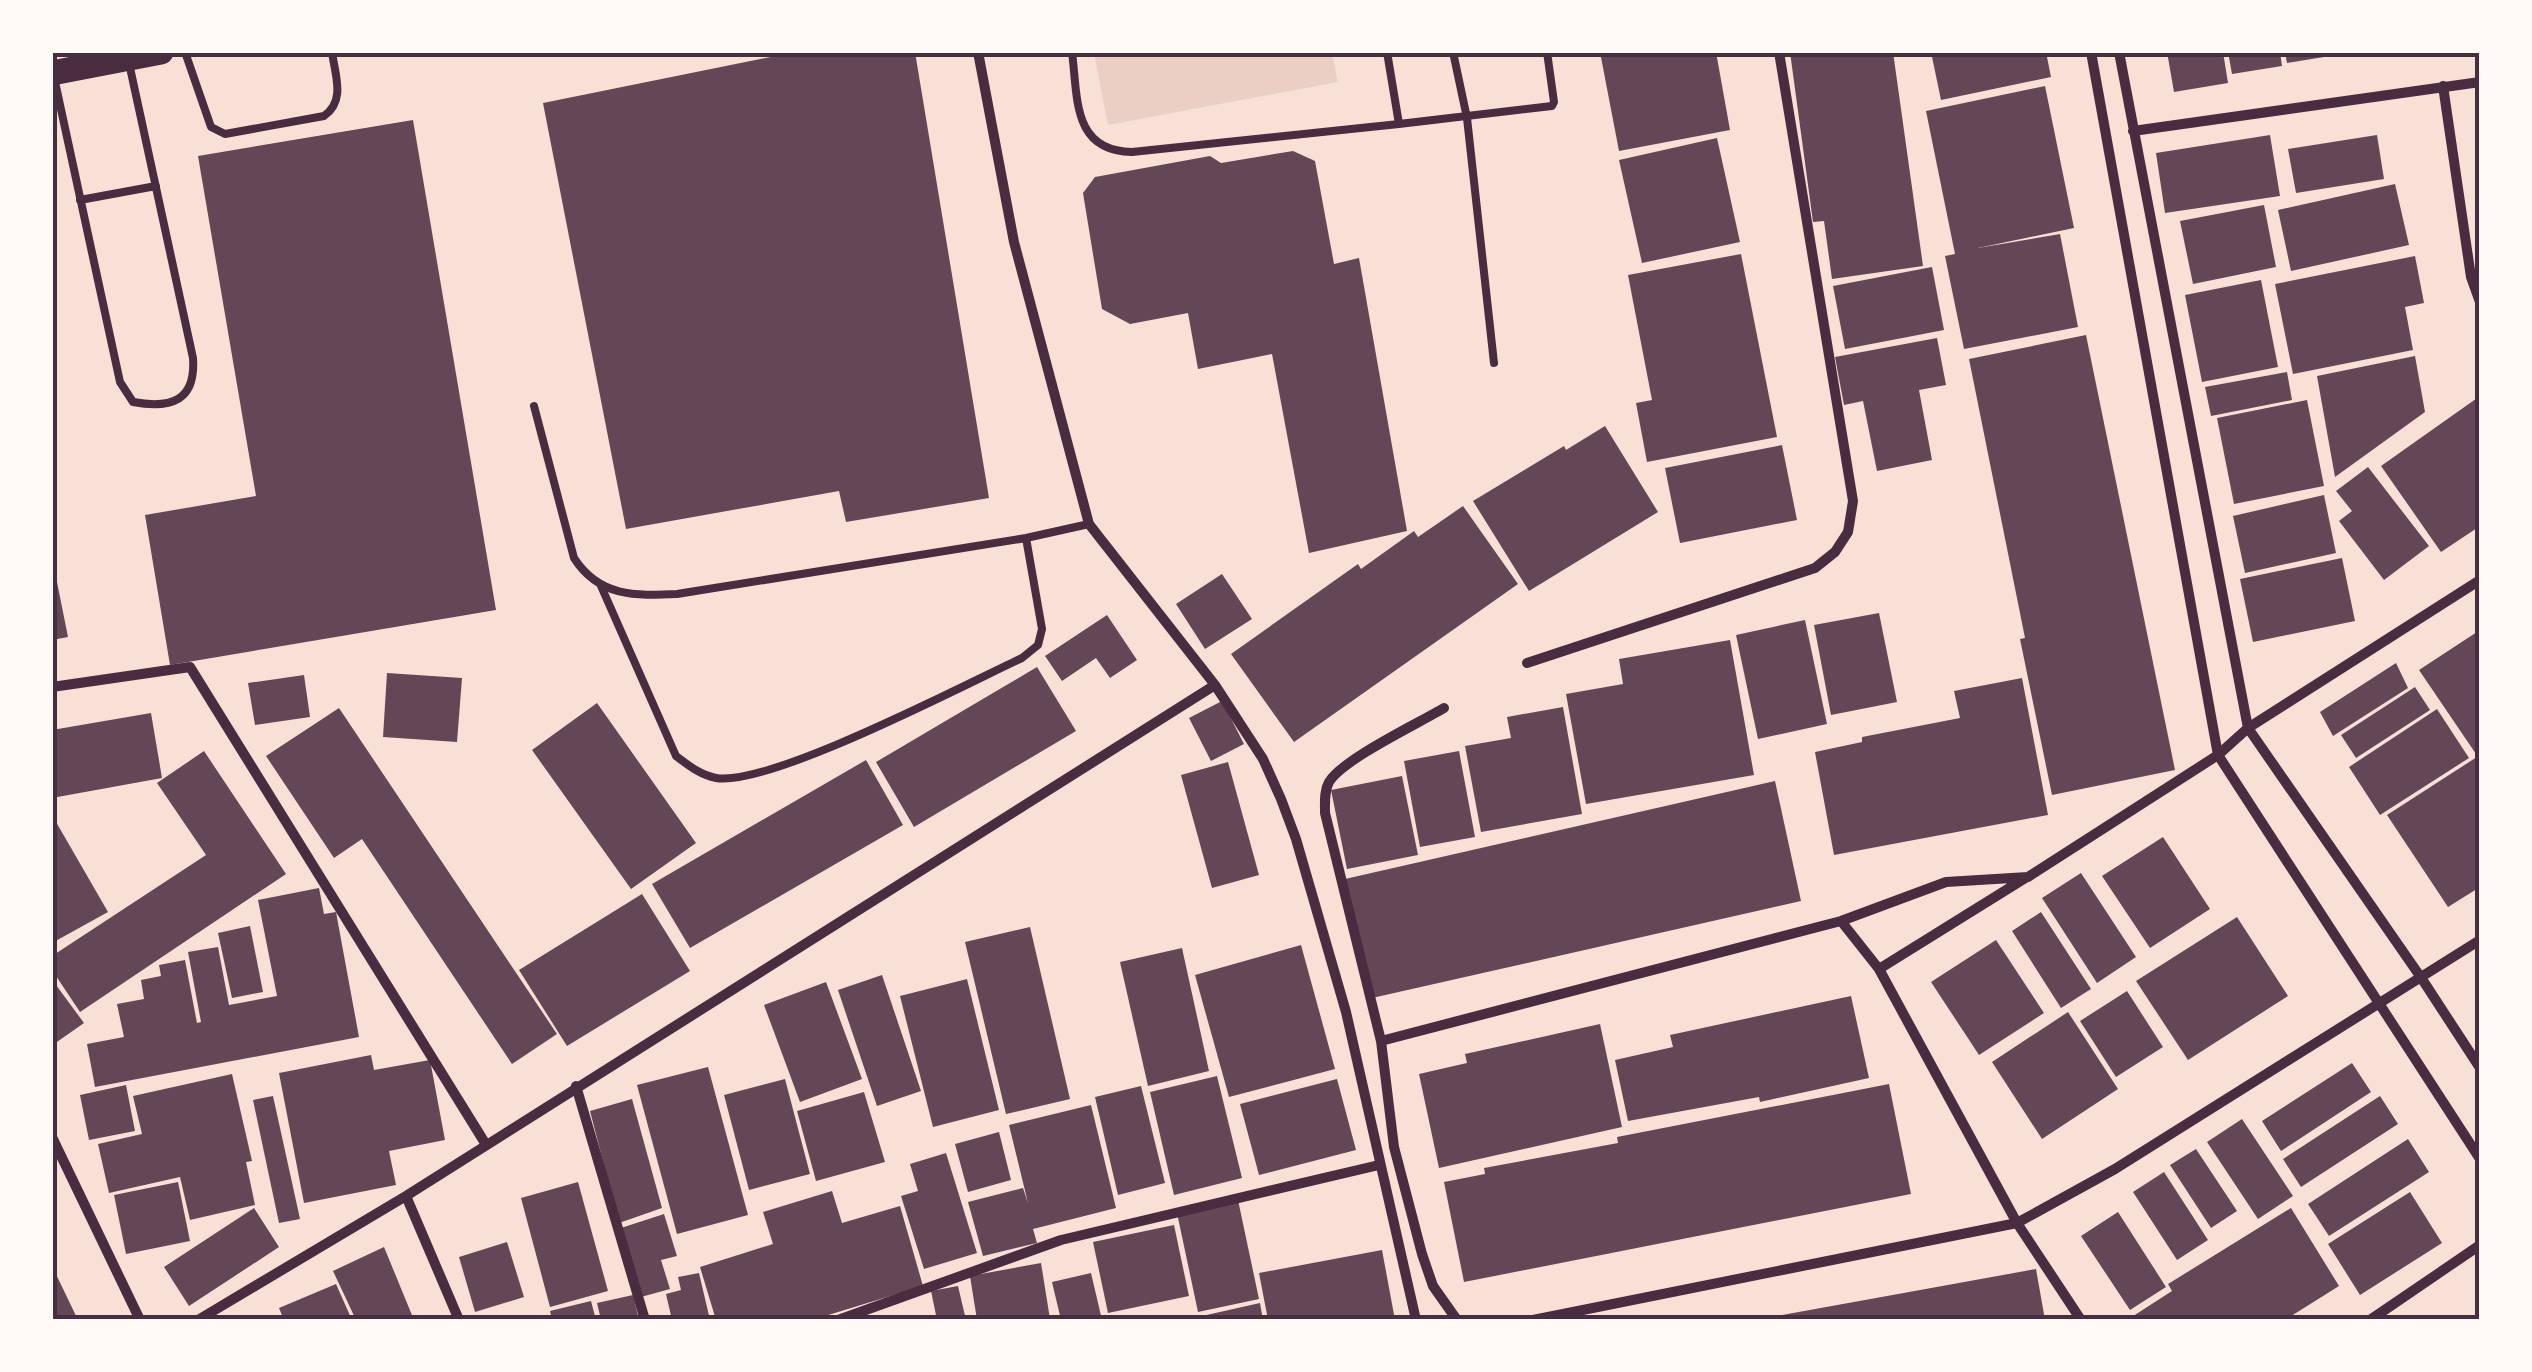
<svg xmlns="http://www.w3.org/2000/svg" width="2532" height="1372" font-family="'Roboto Condensed',sans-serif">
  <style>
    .green { fill: #ebcfc5 }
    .building { fill: #644757 }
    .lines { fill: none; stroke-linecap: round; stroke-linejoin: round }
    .service { stroke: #4a2c40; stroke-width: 8 }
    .minor { stroke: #4a2c40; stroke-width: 10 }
    .primary { stroke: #4a2c40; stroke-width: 25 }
    .neatline { fill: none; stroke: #4a2c40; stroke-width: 4 }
  </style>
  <rect width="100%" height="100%" fill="#f7e1d7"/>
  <path class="green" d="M1094 53H1332L1338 82 1108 125Z"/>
  <path class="building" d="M795 52H915L989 498 846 522 839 491 626 529 543 103Z
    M1600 52H1716L1730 130 1619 151Z
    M1790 52H1893L1923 266 1832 279 1824 221 1813 222Z
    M1931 52H2046L2051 77 1941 100Z
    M2167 52H2223L2228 83 2174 92Z
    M2228 52H2280L2282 66 2232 74Z
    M2285 52H2323L2324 57 2287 63Z
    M2045 86 2074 228 1978 248 2060 234 2078 327 1964 349 1945 256 1955 254 1926 111Z
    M413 120 496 610 170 665 145 515 256 496 198 156Z
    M2270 135 2280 196 2165 213 2156 153Z
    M2377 135 2384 179 2296 193 2288 149Z
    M1717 138 1740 242 1642 263 1619 160Z
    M1293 151 1315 161 1334 264 1359 258 1407 531 1309 553 1272 354 1198 369 1188 313 1130 324 1102 309 1083 193 1095 177 1210 156 1221 163Z
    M2395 184 2409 245 2291 271 2278 210Z
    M2264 205 2276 267 2193 284 2180 221Z
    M1741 254 1777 437 1647 462 1636 403 1652 400 1628 275Z
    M2415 256 2424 303 2405 307 2413 350 2293 374 2275 284Z
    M1932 267 1944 330 1845 349 1833 286Z
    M2261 280 2278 367 2202 382 2185 295Z
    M2086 335 2175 770 2052 795 2020 639 2025 638 1969 359Z
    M1937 338 1946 385 1919 390 1932 460 1877 471 1863 401 1844 405 1835 357Z
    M2415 356 2425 412 2335 477 2317 376Z
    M2287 372 2292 400 2211 416 2205 387Z
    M2480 396V526L2441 552 2381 466Z
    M2307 400 2324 486 2234 504 2217 418Z
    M1605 426 1658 512 1529 591 1473 501 1564 446 1566 450Z
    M1782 445 1797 520 1680 543 1665 468Z
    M2368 467 2429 546 2384 580 2339 521 2352 511 2336 491Z
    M2324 495 2336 553 2245 573 2233 516Z
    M1463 506 1518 584 1294 742 1231 654 1358 564 1361 569 1414 531 1418 537Z
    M52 557 68 637 52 640Z
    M2342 558 2355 621 2253 642 2240 579Z
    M1222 574 1252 619 1205 649 1176 604Z
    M1879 613 1897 702 1831 715 1814 625Z
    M1107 615 1137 660 1110 678 1096 658 1062 681 1045 656Z
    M1805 620 1827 724 1758 739 1736 635Z
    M2480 630V751L2476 754 2419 670Z
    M1730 640 1754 775 1586 804 1566 694 1623 684 1619 659Z
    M2396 663 2408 688 2333 736 2320 712Z
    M1037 667 1076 731 914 827 876 762Z
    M387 673 462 678 457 742 383 737Z
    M304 675 310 717 255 725 248 683Z
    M2022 678 2048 815 1834 855 1815 752 1862 742V737L1960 718 1954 691Z
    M2415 687 2430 710 2356 758 2341 735Z
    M1222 701 1244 744 1211 761 1189 718Z
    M597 703 696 843 631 889 532 750Z
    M1563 707 1582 814 1481 832 1465 746 1511 738 1507 717Z
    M339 708 557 1034 512 1064 362 839 334 858 266 756Z
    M2437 709 2469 758 2380 815 2349 767Z
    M151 713 162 778 52 798V730Z
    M204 751 286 874 80 1012 52 970V956L206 855 157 783Z
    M1459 751 1475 837 1420 847 1404 761Z
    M2480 755V887L2448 907 2387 815Z
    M866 760 903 825 690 948 652 884Z
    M1228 762 1259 875 1212 888 1181 775Z
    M1402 776 1418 855 1347 869 1331 790Z
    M1775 781 1801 901 1372 998 1345 879Z
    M52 815 108 912 52 943Z
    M2163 837 2210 909 2150 948 2102 876Z
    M2081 873 2136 957 2097 983 2042 898Z
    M319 888 324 914 336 912 359 1037 95 1087 87 1044 124 1037 117 1004 144 999 141 980 161 976 159 965 185 960 197 1023 201 1022 188 952 218 947 229 1005 277 996 258 900Z
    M642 894 690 971 567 1046 519 970Z
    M2041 912 2091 989 2061 1008 2012 931Z
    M2237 917 2288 996 2188 1060 2136 981Z
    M250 926 263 992 232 998 218 933Z
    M1030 927 1070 1099 1006 1114 965 942Z
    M1996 940 2044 1013 1979 1055 1931 982Z
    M1301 945 1335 1069 1229 1097 1195 975Z
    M1182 948 1209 1071 1148 1086 1120 962Z
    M882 975 921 1091 877 1106 838 990Z
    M967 979 999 1110 933 1127 900 996Z
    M826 982 862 1079 800 1102 764 1005Z
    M56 985 84 1023 54 1044 52 988Z
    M2127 991 2163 1047 2116 1077 2080 1021Z
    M1851 996 1869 1078 1760 1102 1759 1097 1628 1121 1615 1060 1673 1047 1670 1035Z
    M2068 1012 2118 1089 2042 1139 1992 1062Z
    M1600 1024 1622 1127 1439 1168 1419 1074 1467 1063 1465 1054Z
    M371 1055 374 1070 430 1060 445 1140 389 1151 396 1185 304 1203 279 1073Z
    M2352 1063 2371 1092 2281 1151 2262 1121Z
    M708 1067 748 1215 677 1234 637 1085Z
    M232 1074 252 1161 246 1162 255 1205 190 1220 180 1177 109 1193 98 1144 142 1134 133 1096Z
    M1217 1076 1242 1178 1174 1195 1150 1092Z
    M785 1079 810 1174 749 1190 724 1095Z
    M1337 1079 1356 1150 1259 1175 1240 1104Z
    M1889 1084 1911 1194 1464 1282 1444 1182 1485 1174 1484 1168 1618 1143 1617 1137Z
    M126 1085 135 1131 89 1140 80 1095Z
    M1141 1086 1165 1183 1118 1195 1095 1097Z
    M864 1092 885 1162 816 1181 797 1111Z
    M273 1096 300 1219 279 1223 253 1100Z
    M2380 1096 2398 1124 2301 1187 2283 1159Z
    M632 1099 662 1208 619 1223 590 1111Z
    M1091 1105 1116 1208 1033 1229 1037 1243 983 1256 968 1202 1023 1188 1028 1203 1009 1125Z
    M2242 1119 2293 1196 2258 1219 2207 1142Z
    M999 1132 1011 1180 968 1192 955 1144Z
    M2408 1139 2429 1172 2329 1236 2308 1204Z
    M2196 1149 2237 1211 2211 1228 2170 1165Z
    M946 1153 977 1253 924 1269 901 1196 918 1191 910 1164Z
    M2164 1172 2208 1240 2177 1260 2133 1192Z
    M178 1182 190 1241 126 1254 114 1195Z
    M578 1182 608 1291 550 1307 521 1198Z
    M832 1191 842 1223 900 1206 923 1286 812 1320H716L700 1267 773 1244 763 1212Z
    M2410 1192 2442 1243 2360 1295 2328 1244Z
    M1238 1200 1259 1299 1198 1312 1177 1213Z
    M254 1208 279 1247 189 1306 164 1267Z
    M2291 1208 2339 1286 2285 1320H2127L2172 1291 2168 1284Z
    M2118 1212 2166 1287 2130 1310 2081 1236Z
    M664 1214 677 1256 661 1260 670 1289 641 1297 621 1228Z
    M1174 1225 1189 1296 1108 1313 1093 1242Z
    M507 1242 524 1297 475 1312 459 1257Z
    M384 1247 414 1320H356L333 1271Z
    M1382 1250 1395 1320H1268L1259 1273Z
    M1041 1263 1050 1319 977 1320 970 1276Z
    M52 1266 66 1295 78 1320H52Z
    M2036 1269 2045 1320H1766V1318Z
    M699 1273 710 1320H672L666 1294 681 1290 678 1277Z
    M1091 1273 1102 1320H1061L1052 1282Z
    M336 1284 352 1320H284L279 1308Z
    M958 1286 966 1320H937L931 1291Z
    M633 1295 639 1320H601L597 1303Z
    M591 1301 596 1320H552L550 1311Z
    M1260 1303 1263 1320H1194L1193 1318Z"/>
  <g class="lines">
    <path class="service" d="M185 52 211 127 225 134 324 116C346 101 335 75 332 52
      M1072 52C1078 98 1072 151 1132 152L1399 124 1387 52
      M1453 52 1467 118 1494 363
      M54 77 120 382 133 402C171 409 196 401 193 358L129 63
      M1399 124 1552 106 1554 102 1547 52
      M80 200 156 186
      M534 406 574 558C599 597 635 596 677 594L1026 538 1089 524
      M601 586 676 756C688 765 700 775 716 778 769 787 964 685 1022 658L1038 645 1042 629 1026 538"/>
    <path class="minor" d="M978 52 1014 242 1089 524 1215 685 1263 759 1281 799 1296 839 1346 1012 1416 1320
      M2091 52 2218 755 2480 1159
      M2119 52 2248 728 2422 979 2480 1068
      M2443 86 2471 277 2480 302
      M2133 131 2480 82
      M1527 663 1815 568 1835 552 1848 532 1853 501 1779 52
      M52 687 190 667 485 1143
      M1444 708C1419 723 1343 759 1329 782 1324 791 1325 802 1325 813L1381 1041 1394 1147 1422 1254 1433 1286 1457 1320
      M1841 921 1879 969 2017 1223 2081 1320
      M1879 969 2027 877
      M1381 1041 1841 921 1946 882 2028 877 2218 755 2248 728 2480 580
      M576 1086 645 1320
      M52 1137 140 1320
      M406 1196 459 1320
      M198 1320 406 1196 1215 685
      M838 1320 1061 1240 1379 1165
      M1533 1320 2017 1223 2115 1169 2480 940
      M2370 1320 2480 1245"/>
    <path class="primary" d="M52 73 161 52"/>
  </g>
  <rect width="2532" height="1372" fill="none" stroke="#fffaf5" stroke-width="110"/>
  <rect x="55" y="55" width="2422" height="1262" class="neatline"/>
</svg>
